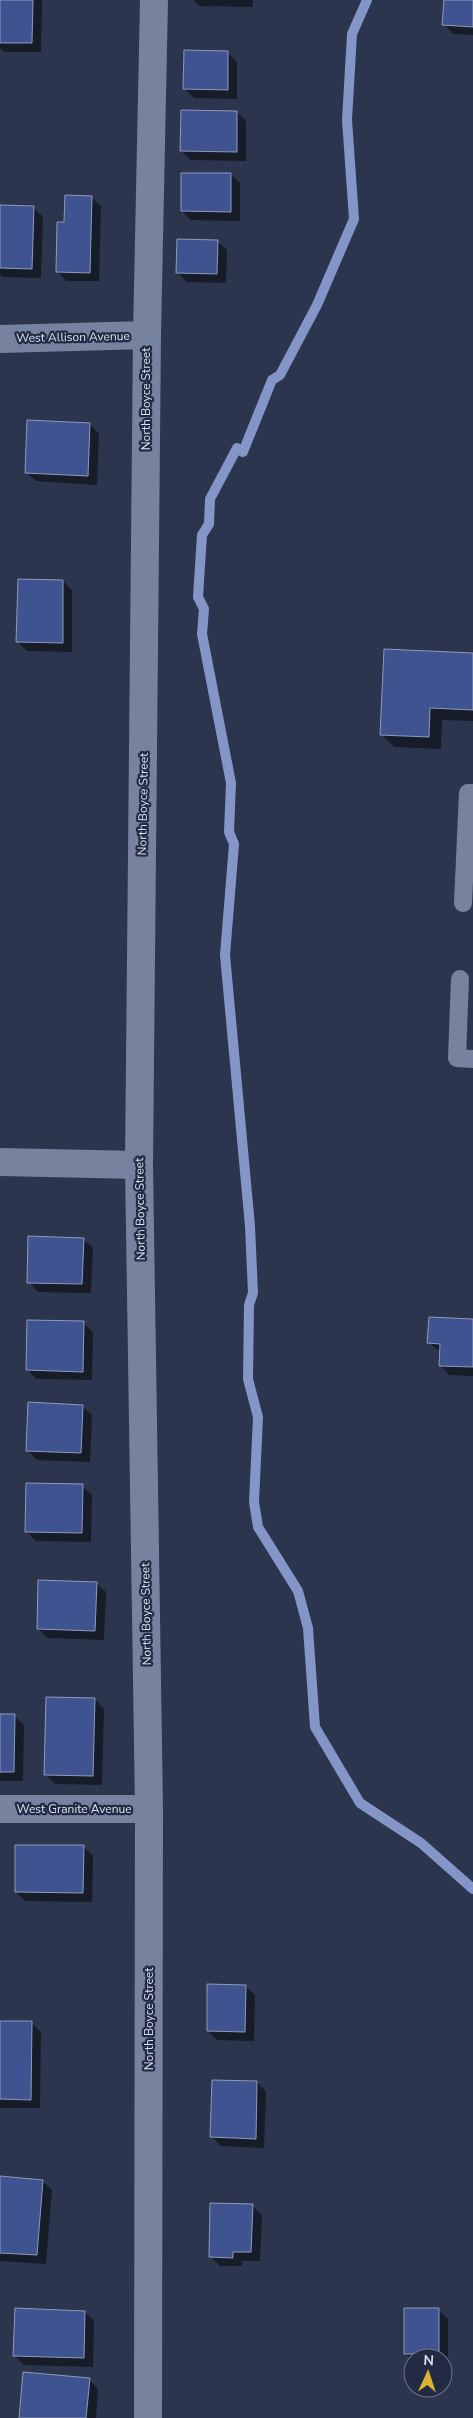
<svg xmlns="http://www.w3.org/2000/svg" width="473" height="2418" font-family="'Nunito Sans',sans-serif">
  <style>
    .shadow { fill: #0007 }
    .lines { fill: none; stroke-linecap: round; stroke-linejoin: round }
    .stream { stroke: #8495c7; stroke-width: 10 }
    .building { fill: #405391; stroke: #8f9ab9 }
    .service { stroke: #77829f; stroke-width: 18 }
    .minor { stroke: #77829f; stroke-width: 28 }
    .labels { text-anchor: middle; stroke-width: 4.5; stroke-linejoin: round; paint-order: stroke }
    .street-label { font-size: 12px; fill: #dbe1f1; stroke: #222b43 }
  </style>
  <rect width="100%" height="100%" fill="#2c354e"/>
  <path class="shadow" d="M0 0H42L41 52H4L0 48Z
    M194 0H253V7L199 6Z
    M446 0H473V35L453 34 444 24Z
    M228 53 237 62V99L194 98 185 89Z
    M237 112 246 121V161L191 160 181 151Z
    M231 174 240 183V221L191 220 182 211Z
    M91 197 101 206 99 281H66L57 271 65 223Z
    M0 206 33 207 43 217 41 278 2 277 0 275Z
    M217 241 227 250 226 283 187 282 178 273Z
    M90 424 99 434 97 485 36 481 26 472Z
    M63 581 72 590V652L27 651 18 642Z
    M473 654V721L442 720 441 749 394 747 382 735Z
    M83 1239 93 1248 91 1293 38 1292 29 1282Z
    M473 1320V1376L449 1375 440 1365 441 1352 429 1343Z
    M83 1323 93 1332 92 1380 37 1379 27 1370Z
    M82 1406 92 1415 90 1462 37 1460 27 1450Z
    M82 1486 92 1495 91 1542 36 1541 27 1532Z
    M96 1583 106 1592 104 1640 47 1638 38 1628Z
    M95 1699 104 1709 102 1785 55 1784 45 1774Z
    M0 1715 15 1716 24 1725 23 1781H0Z
    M84 1847 93 1856 92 1902 25 1901 16 1892Z
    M245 1986 255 1995 254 2041 217 2040 208 2031Z
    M0 2022H31L41 2032 40 2108H0Z
    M257 2082 266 2092 264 2148 221 2146 212 2137Z
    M0 2177 42 2181 52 2190 46 2264 0 2261Z
    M252 2205 262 2215 260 2261H242V2266H220L210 2256Z
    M438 2309 448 2319V2363H443V2358H413V2361L405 2354Z
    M85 2312 94 2321 93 2367 24 2365 15 2356Z
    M89 2379 98 2389 96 2418H20Z"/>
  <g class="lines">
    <path class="stream" d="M367 0 352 34 347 120 354 219 317 305 280 375 272 380 243 452 237 448 210 499 209 524 202 535 198 597 204 609 202 634 231 783 229 832 234 844 225 955 250 1226 253 1293 249 1305 248 1379 258 1417 254 1502 258 1527 298 1591 308 1628 315 1727 360 1803 421 1843 473 1889"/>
  </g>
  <path class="building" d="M0 0H33L32 43H0Z
    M444 0H473V27L442 25Z
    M184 50 228 51V90L183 89Z
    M181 110 237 111V152L180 151Z
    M181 173H231V212L181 211Z
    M65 195 92 196 90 273 56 272 57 222H64Z
    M0 205 34 206 32 269 0 268Z
    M177 239 218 240 217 274 176 273Z
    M27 420 90 423 88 476 25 473Z
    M18 579 63 580V643L16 642Z
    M384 649 473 653V710L430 708 429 737 380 735Z
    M28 1236 84 1238 82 1284 27 1283Z
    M429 1317 473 1319V1367L439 1366 440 1344 427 1343Z
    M27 1320 84 1321 83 1372 26 1370Z
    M28 1402 83 1405 81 1453 26 1451Z
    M26 1483 83 1484 82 1533 25 1532Z
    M38 1580 97 1582 95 1631 37 1629Z
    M46 1697 95 1698 93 1776 44 1775Z
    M0 1714H15L14 1772H0Z
    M15 1845H84L83 1893 15 1892Z
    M207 1984 246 1985 245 2032 207 2031Z
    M0 2021H32L31 2100 0 2099Z
    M212 2080 257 2081 256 2139 210 2137Z
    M0 2176 43 2180 37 2255 0 2253Z
    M210 2203 253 2204 251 2252H233V2258L209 2257Z
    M15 2308 85 2311 84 2358 13 2356Z
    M404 2308H439V2354H404Z
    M23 2372 90 2378 86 2418H19Z"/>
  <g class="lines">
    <path class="service" d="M463 903 468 793H473
      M460 979 457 1058 473 1059"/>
    <path class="minor" d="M0 339 147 335
      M0 1162 139 1165
      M0 1809H149
      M148 2418 149 1809 139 1165 147 335 154 0"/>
  </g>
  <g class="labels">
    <g class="street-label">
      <text transform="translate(73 337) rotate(-1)" y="4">West Allison Avenue</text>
      <text transform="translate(146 399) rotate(-90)" y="4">North Boyce Street</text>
      <text transform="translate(143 804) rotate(-89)" y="4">North Boyce Street</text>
      <text transform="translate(140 1209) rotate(-91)" y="4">North Boyce Street</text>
      <text transform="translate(146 1614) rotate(-91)" y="4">North Boyce Street</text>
      <text x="74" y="1813">West Granite Avenue</text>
      <text transform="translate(149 2019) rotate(-90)" y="4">North Boyce Street</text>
    </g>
  </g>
  <g transform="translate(428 2373) rotate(3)"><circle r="24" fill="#222b43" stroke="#6c7489"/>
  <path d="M0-4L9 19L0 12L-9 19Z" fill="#dcb233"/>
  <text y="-8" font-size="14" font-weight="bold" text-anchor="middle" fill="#dbe1f1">N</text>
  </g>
</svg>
